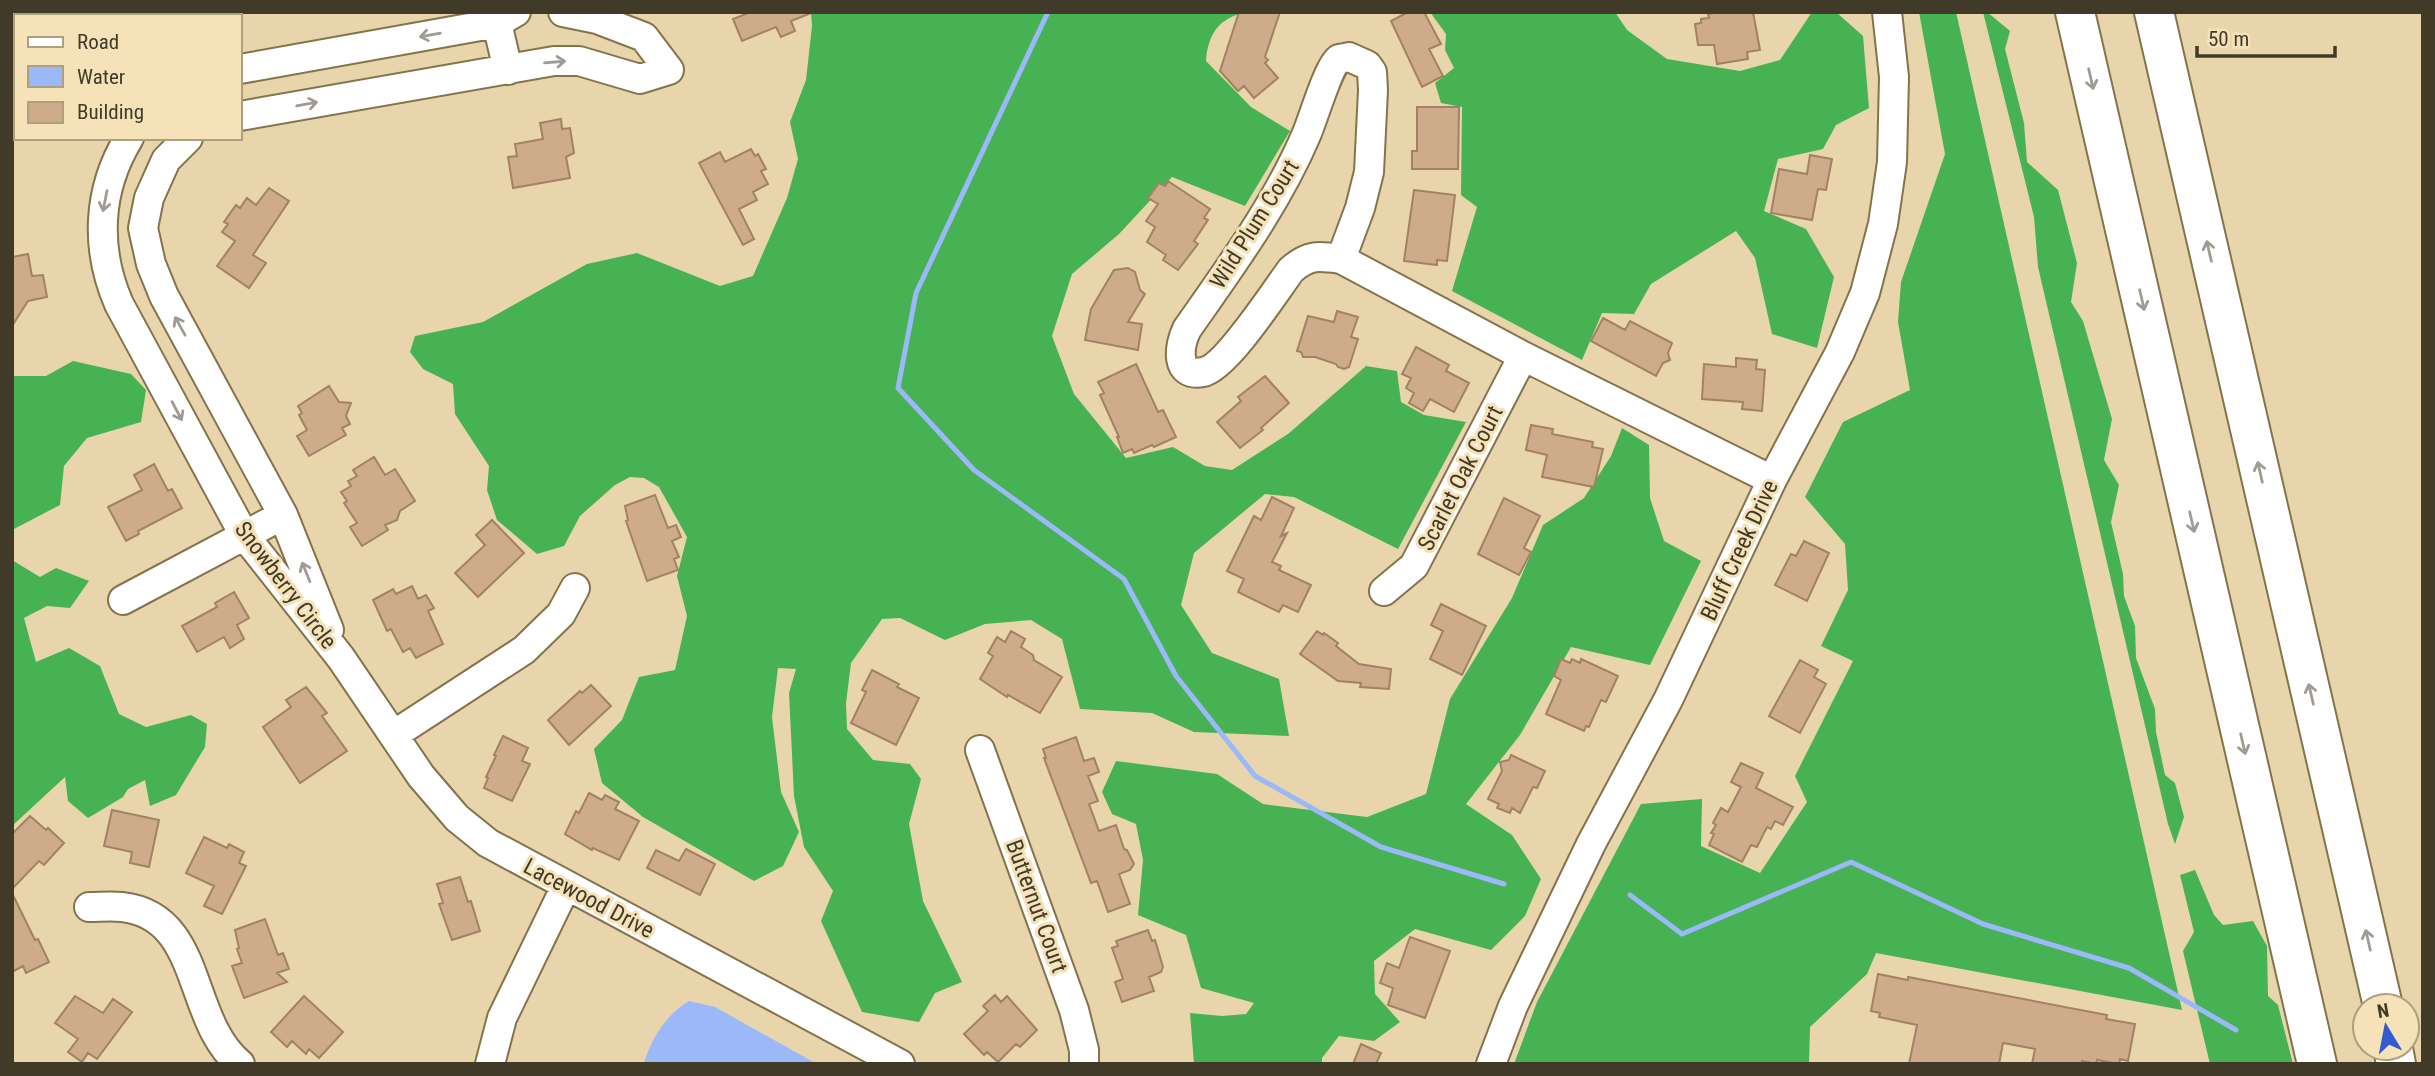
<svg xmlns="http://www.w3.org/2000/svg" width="2435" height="1076" font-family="'Roboto Condensed',sans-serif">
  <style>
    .forest { fill: #47b254 }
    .water { fill: #9bb8f9 }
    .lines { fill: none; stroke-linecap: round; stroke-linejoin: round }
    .stream { stroke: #9bb8f9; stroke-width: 5 }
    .building { fill: #cdab8b; stroke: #a28262; stroke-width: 2 }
    .minor-casing { stroke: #85734c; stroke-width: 32 }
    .highway-casing { stroke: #85734c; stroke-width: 42 }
    .minor { stroke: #fff; stroke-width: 28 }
    .highway { stroke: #fff; stroke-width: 38 }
    .oneway { stroke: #a09c94 }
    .labels { text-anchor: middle; stroke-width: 6; stroke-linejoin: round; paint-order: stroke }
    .street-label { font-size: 23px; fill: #413a29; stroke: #f6e2b8 }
  </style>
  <rect width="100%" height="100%" fill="#e9d5ab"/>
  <path class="forest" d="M811 12H1248C1219 17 1208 34 1206 61L1251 107 1290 131 1245 206 1172 177 1119 234 1072 274 1052 336 1074 394 1126 458 1173 447 1205 466 1232 470 1288 434 1366 366 1397 371 1401 402 1424 415 1466 422 1398 549 1294 497 1265 494 1194 553 1181 605 1212 653 1279 679 1289 736 1194 732 1152 713 1080 709 1062 639 1031 620 985 624 945 640 900 618 882 619 851 663 846 703 847 729 873 760 910 764 921 779 909 824 923 901 962 982 935 993 919 1022 862 1012 821 921 833 891 804 847 794 796 789 693 796 669 778 668 772 717 781 792 799 832 783 866 754 881 643 817 602 783 594 749 622 720 639 677 675 670 687 616 677 576 687 537 659 487 644 478 630 477 615 485 580 516 564 546 537 554 497 520 487 490 489 466 455 414 453 384 423 369 410 352 415 336 483 322 587 264 637 253 720 286 753 276 787 198 798 159 790 122 806 80 812 26Z
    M1430 12H1615L1627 30 1667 59 1740 71 1780 60 1812 12H1836L1863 36 1869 108 1836 125 1823 149 1778 159 1764 211 1806 229 1834 277 1817 348 1772 334 1755 258 1736 231 1651 284 1634 314 1602 313 1582 360 1452 291 1477 207 1461 195 1462 107 1441 103 1435 83 1454 68 1445 50 1446 34Z
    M1919 12H1956L2182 1010 1876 953 1867 974 1810 1027 1809 1064H1514L1537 1002 1641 804 1702 799 1701 846 1760 873 1807 802 1795 776 1853 661 1821 646 1848 590 1845 544 1805 497 1843 422 1910 390 1898 322 1901 282 1945 154Z
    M1983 12H1987L2010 31 2005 49 2024 123 2027 162 2058 190 2077 263 2071 302 2083 321 2112 419 2104 460 2119 485 2111 522 2123 574 2124 596 2135 626 2136 658 2155 709 2156 732 2165 775 2175 783 2184 817 2175 844 2168 824 2038 267 2034 217Z
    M73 361 131 374 146 390 141 422 87 438 64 466 60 505 12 530V376H46Z
    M1622 428 1649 445 1650 498 1664 541 1701 561 1650 665 1571 647 1520 735 1466 804 1512 835 1541 879 1525 916 1491 950 1415 929 1374 961 1375 994 1400 1022 1374 1041 1339 1036 1322 1058V1064H1194L1190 1013 1222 1016 1246 1014 1254 1003 1201 988 1186 935 1138 915 1143 860 1136 824 1112 814 1102 792 1116 761 1217 774 1263 804 1367 817 1426 794 1450 699 1512 598 1543 525 1584 498 1611 456Z
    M12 560 40 577 56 568 89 581 70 608 47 606 24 618 36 662 69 648 100 666 119 714 146 727 191 715 207 724 205 747 176 795 150 806 145 780 128 789 123 797 88 818 68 801 65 777 12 826Z
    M2195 870 2214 915 2223 925 2253 921 2267 946 2268 996 2278 1005 2293 1064H2210L2183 951 2194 932 2180 875Z"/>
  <path class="water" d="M689 1001 715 1007 817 1064H644C650 1039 668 1013 689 1001Z"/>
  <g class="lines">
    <path class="stream" d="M1048 12 916 293 898 388 974 470 1124 579 1176 676 1255 776 1381 847 1504 884
      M1630 895 1682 934 1851 862 1983 924 2129 968 2236 1030"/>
  </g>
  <path class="building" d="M751 12H811V13L791 21 795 31 781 37 776 27 742 41 733 19Z
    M1239 12H1280L1265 57 1268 60 1265 63 1278 78 1254 98 1244 86 1238 91 1220 71Z
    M1408 12H1424L1441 44 1429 49 1443 76 1422 87 1391 21Z
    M1719 12H1753L1760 50 1747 52 1748 59 1717 64 1714 45H1698L1695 24 1701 23V19L1709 18 1708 14Z
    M1417 107H1459L1458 169H1412V151H1417Z
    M561 119 562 129 570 128 574 153 566 157 570 178 513 188 508 157 517 156 515 144 543 139 540 123Z
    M751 149 755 156 758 154 766 169 761 171 768 184 753 192 757 200 739 209 754 239 743 245 699 163 720 152 725 162Z
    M1810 155 1832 159 1826 190 1818 189 1812 220 1771 213 1779 169 1807 174Z
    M1168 181 1210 209 1204 218 1208 220 1194 241 1198 244 1178 270 1163 260 1166 255 1147 242 1155 227 1146 221 1158 204 1148 198 1159 183 1165 186Z
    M269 188 289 201 253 255 266 263 249 288 217 266 235 241 222 232 228 224 224 222 236 205 240 208 247 198 256 205Z
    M1414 190 1455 195 1447 261 1437 260V265L1404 261Z
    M28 254 32 276 43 275 47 297 28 301 12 326V257Z
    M1128 268 1135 272 1140 290 1145 294 1128 322 1142 324 1138 350 1085 340 1091 309 1114 270Z
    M1337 311 1358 317 1351 337 1358 339 1349 367 1344 369 1338 367 1336 364 1315 357H1303L1301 352 1297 351 1308 316 1334 322Z
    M1603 318 1625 330 1630 321 1672 343 1668 353 1670 360 1663 363 1656 376 1591 341Z
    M1416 347 1449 365 1446 371 1469 383 1454 412 1430 399 1423 411 1409 403 1414 393 1406 388 1411 378 1402 374Z
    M1736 358 1757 360 1756 369 1765 370 1762 411 1742 409 1743 402 1702 399 1704 364 1736 367Z
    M1136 364 1158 412 1163 410 1176 437 1154 447 1152 445 1134 453 1132 449 1123 453 1117 437H1119L1100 395 1104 393 1098 382Z
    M1265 376 1289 403 1261 428 1263 430 1240 448 1217 422 1241 401 1238 397Z
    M329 386 339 402 351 403 346 416 350 424 342 428 346 435 309 456 297 436 307 430 299 415 302 413 298 406Z
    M1531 425 1553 429 1552 434 1593 442 1592 447 1603 449 1594 487 1542 477 1547 455 1526 450Z
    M374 457 385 475 395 469 415 501 400 511 397 520 385 525 388 530 362 546 350 527 357 523 344 503 347 501 341 492 351 486 348 481 357 476 353 470Z
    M154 464 168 491 172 489 182 508 138 531 139 534 126 541 108 507 142 490 134 475Z
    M655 495 668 528 676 525 681 537 672 541 679 557 674 559 678 570 647 581 626 521 628 520 625 506Z
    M1272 497 1294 508 1281 536 1287 533 1272 562 1281 566 1279 570 1311 585 1298 612 1283 605 1279 612 1238 592 1244 579 1227 571 1254 516 1261 520Z
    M1504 498 1540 516 1524 548 1531 552 1519 575 1478 554Z
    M492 520 524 553 478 597 455 573 485 545 476 535Z
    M1804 541 1829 553 1807 601 1775 585 1791 554 1796 556Z
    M412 586 418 599 426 595 434 608 428 611 443 644 416 658 410 648 403 652 391 629 387 631 373 600 393 589 396 594Z
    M234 592 249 618 237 625 244 639 230 648 224 637 197 652 182 626 217 607 215 603Z
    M1441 604 1486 626 1462 675 1430 659 1443 631 1431 625Z
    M1011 631 1025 639 1021 647 1033 655 1034 660 1062 677 1040 713 1008 695 1007 697 980 679 993 656 988 653 997 637 1005 642Z
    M1317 631 1323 635 1324 633 1338 643 1336 646 1359 664 1391 669 1389 689 1360 687 1361 683 1338 681 1300 654Z
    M1561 659 1570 663 1572 659 1580 663 1581 659 1618 676 1606 702 1601 700 1589 727 1586 726 1584 731 1546 714 1561 680 1554 676Z
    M1800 660 1818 670 1814 677 1826 684 1800 733 1769 716Z
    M872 670 899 684 897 687 919 698 896 745 851 723 866 692 862 690Z
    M591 685 611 706 569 745 548 720 580 691 582 693Z
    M306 687 327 713 322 716 347 751 300 783 263 727 291 707 286 700Z
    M503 736 528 748 522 761 530 764 512 801 484 788 488 778 486 777 496 756 494 755Z
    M1076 737 1084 761 1094 758 1099 772 1088 776 1098 801 1089 804 1099 831 1116 825 1124 849 1127 850 1134 864 1130 870 1119 874 1130 904 1108 912 1097 881 1091 883 1044 758H1046L1043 749Z
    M1511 755 1545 771 1537 788 1533 787 1520 813 1512 808 1510 813 1497 808 1499 804 1488 799 1502 771 1500 762 1509 760Z
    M1741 763 1763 773 1756 788 1793 807 1783 825 1775 821 1771 829 1767 827 1757 847 1751 845 1742 862 1709 845 1714 834 1711 833 1716 825 1713 823 1721 808 1728 812 1741 787 1731 782Z
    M589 793 602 800 605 795 619 802 615 809 639 821 619 860 593 848 592 850 565 834 576 811 579 813Z
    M112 810 159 820 149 867 130 863 132 852 104 846Z
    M30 816 46 830 48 828 64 843 44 865 39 861 12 889V834Z
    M204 837 227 848 229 844 244 852 239 863 246 866 222 914 204 906 214 886 186 873Z
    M686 849 715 864 700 895 647 868 656 850 679 861Z
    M460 877 468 902 471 901 480 931 452 940 439 904 443 903 437 884Z
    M12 893 35 940 38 939 49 962 26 973 23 966 12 972Z
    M265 919 278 955 283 953 289 969 277 973 287 982 244 998 232 966 242 963 237 949 239 948 235 930Z
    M1148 930 1152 941 1155 940 1163 967 1161 972 1149 977 1154 991 1122 1002 1115 982 1123 979 1112 948 1118 946 1116 941Z
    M1410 937 1450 951 1425 1018 1388 1005 1393 988 1380 983 1387 963 1399 968Z
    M1878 974 1908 980V977L2107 1015 2106 1019 2135 1024 2128 1061 2120 1059 2119 1064 2097 1060 2096 1064 2082 1061 2081 1064H2032L2035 1049 2003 1043 1999 1064H1909L1917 1025 1879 1017 1880 1013 1871 1011Z
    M995 995 1001 1002 1007 996 1037 1030 1020 1047 1016 1044 998 1062 987 1052 984 1055 964 1034 988 1011 983 1006Z
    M75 996 103 1013 113 999 132 1012 97 1059 88 1053 82 1062 68 1052 78 1039 55 1023Z
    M304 996 343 1032 319 1058 309 1049 306 1054 292 1041 287 1047 271 1032Z
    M1361 1044 1381 1053 1376 1064H1353Z"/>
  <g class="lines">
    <defs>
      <path id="minor" d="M497 23 508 70
        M1349 57 1367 65 1372 72 1373 90 1369 172 1360 208 1341 259C1319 256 1309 254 1291 270 1276 290 1226 368 1203 372 1174 378 1179 345 1187 329 1231 266 1277 204 1307 133 1313 119 1329 65 1339 59 1342 58 1346 58 1349 57Z
        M240 69 497 23 516 12
        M240 116 554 61H579L640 79 669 70 644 37 597 19 563 12
        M129 138C97 190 95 249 119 304L244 535 341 658 421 776 457 818 488 843 900 1064
        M188 138 166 160 149 198 143 228 151 264 164 296 283 515 329 630
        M1341 259 1523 356 1772 480
        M1384 591 1414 566 1523 356
        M123 600 283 515
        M395 734 524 650 561 614 575 588
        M980 750 1074 1010 1084 1050V1064
        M89 907C100 907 111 906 122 907 204 916 186 1020 240 1064
        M490 1064 502 1018 566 886
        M1491 1064 1513 1006 1591 844 1668 700 1772 480 1840 352 1865 293 1883 224 1892 162 1894 77 1887 12"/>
      <path id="highway" d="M2075 12 2317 1064
        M2154 12 2383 1006
        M2393 1048 2396 1064"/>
    </defs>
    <use href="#minor" class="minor-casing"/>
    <use href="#highway" class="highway-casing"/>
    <use href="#minor" class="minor"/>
    <use href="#highway" class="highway"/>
  </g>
  <defs><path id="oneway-shaft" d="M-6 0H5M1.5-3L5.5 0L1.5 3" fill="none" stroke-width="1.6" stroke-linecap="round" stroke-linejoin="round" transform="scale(1.75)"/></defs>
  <g class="oneway">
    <use href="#oneway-shaft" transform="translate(430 35) rotate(170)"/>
    <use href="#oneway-shaft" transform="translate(555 62) rotate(-5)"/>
    <use href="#oneway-shaft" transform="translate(2091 79) rotate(77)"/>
    <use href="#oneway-shaft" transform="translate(307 104) rotate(-10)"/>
    <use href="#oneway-shaft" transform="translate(105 201) rotate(101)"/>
    <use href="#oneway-shaft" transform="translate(2209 251) rotate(-103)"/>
    <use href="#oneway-shaft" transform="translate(2142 300) rotate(77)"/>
    <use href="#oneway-shaft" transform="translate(180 326) rotate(-119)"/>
    <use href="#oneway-shaft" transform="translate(177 411) rotate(62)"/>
    <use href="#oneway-shaft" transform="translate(2260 472) rotate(-103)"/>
    <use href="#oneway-shaft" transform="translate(2192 522) rotate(77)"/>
    <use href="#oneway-shaft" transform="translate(306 572) rotate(-112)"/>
    <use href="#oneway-shaft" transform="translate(2311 694) rotate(-103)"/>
    <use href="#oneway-shaft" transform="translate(2243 744) rotate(77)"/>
    <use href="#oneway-shaft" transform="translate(2368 940) rotate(-103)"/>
  </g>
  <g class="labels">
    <g class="street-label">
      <text transform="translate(1254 224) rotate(-58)" y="8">Wild Plum Court</text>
      <text transform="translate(1460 478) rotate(-63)" y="8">Scarlet Oak Court</text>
      <text transform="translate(1739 550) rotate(-65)" y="8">Bluff Creek Drive</text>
      <text transform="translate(286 585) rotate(53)" y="8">Snowberry Circle</text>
      <text transform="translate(589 898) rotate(28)" y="8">Lacewood Drive</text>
      <text transform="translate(1037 906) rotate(70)" y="8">Butternut Court</text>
    </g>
  </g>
  <rect width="2435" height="1076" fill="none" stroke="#413a29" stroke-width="28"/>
  <rect x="14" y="14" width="228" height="126" fill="#f6e2b8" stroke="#ae9f7f" stroke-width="2"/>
  <rect x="28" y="37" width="35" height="10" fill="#ffffff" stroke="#ae9f7f" stroke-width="2"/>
  <text x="77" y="49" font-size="21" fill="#413a29">Road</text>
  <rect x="28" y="66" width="35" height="21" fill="#9bb8f9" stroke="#ae9f7f" stroke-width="2"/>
  <text x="77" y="84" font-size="21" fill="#413a29">Water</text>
  <rect x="28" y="102" width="35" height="21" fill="#cdab8b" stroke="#ae9f7f" stroke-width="2"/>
  <text x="77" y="119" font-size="21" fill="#413a29">Building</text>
  <g transform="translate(2386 1027) rotate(350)"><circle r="33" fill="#f6e2b8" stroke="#ae9f7f" stroke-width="2"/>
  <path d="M0-5L12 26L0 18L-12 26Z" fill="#335bcb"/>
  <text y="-10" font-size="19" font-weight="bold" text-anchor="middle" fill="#413a29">N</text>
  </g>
  <path d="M2197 46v10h138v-10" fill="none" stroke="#413a29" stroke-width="3.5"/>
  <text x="2208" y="46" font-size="21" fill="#413a29" stroke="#f6e2b8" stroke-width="5" paint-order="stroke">50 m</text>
</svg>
